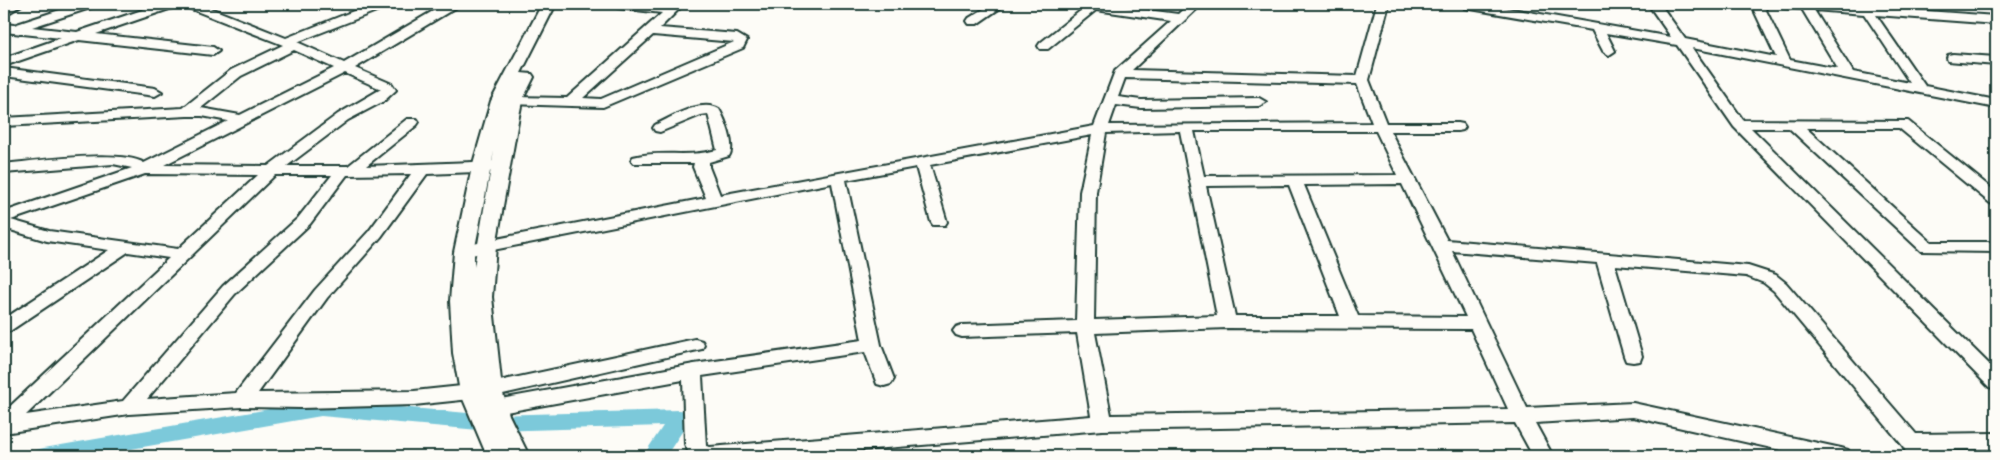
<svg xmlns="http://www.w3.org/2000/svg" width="2000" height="460" font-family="Itim,sans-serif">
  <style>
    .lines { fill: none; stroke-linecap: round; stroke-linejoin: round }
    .canal { fill: #7cc9da; fill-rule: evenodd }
    .minor-casing { stroke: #1f3d34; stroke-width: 4 }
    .tertiary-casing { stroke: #1f3d34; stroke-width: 4 }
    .minor { fill: #fdfcf7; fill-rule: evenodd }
    .tertiary { fill: #fdfcf7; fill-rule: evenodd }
  </style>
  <rect width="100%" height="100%" fill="#fdfcf7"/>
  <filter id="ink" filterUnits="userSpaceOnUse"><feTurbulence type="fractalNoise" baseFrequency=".02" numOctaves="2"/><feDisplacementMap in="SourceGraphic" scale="10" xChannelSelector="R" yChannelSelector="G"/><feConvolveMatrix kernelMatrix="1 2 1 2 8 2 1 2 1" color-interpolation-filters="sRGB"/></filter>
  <g filter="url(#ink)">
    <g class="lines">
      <path class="canal" d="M321 400 490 415 680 410 688 412 691 418 666 456H643L663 426 490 431 321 416 91 456H33L36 450 44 448Z"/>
      <defs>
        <path id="minor" d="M9 4H23L4 16V7Z
          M78 4H95L93 7 32 27 77 32 160 4H177L175 7 96 34 213 47 219 51 213 55 79 40 4 66V58L61 38 4 32V24L14 25Z
          M184 4H200L286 38 366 6 364 4H378L381 7 379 10 297 42 344 63 445 4H459L457 7 355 68 392 84 396 90 384 101 348 120 287 166H348L407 119H417L419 122 417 125 366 166 500 161 505 163 508 166 505 169 500 171 427 174 381 237 327 298 258 393 414 391 490 383 695 339 702 341 704 345 702 349 490 397 414 405 301 408 242 407 129 414 4 433V412L169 258 128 252 10 331 4 333V319L109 250 47 241 4 228V212L132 168 113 164 4 173V164C34 161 121 149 144 163L228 121 202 116H187L4 126V118L183 108 231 70 283 45 186 7ZM294 50 334 68 240 115 201 108 241 76ZM345 73 381 89 338 114 268 166 164 165ZM145 174 258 175 178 249 49 231 11 220ZM411 174 369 231 315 290 236 393 147 399 235 294 310 224 347 175ZM275 175H332L298 218 223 286 123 401 26 415Z
          M612 4H647L669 6 671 4H684L660 28 737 34 747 40 743 48 603 107 509 104 507 101 509 98 514 97 567 98 662 13 618 8ZM653 35 734 42 601 99 583 98Z
          M992 4H1006L977 24H969L967 21 969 18Z
          M1072 4H1102L1178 14 1189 4H1202L1132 70 1357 76 1377 4H1389L1369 80 1386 123H1458L1463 124 1465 127 1463 130 1458 131H1390L1447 240 1748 266 1776 275 1786 283 1916 434 1996 433V449L1925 450 1928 456H1908L1903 446 1774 291 1764 283 1746 276 1615 265 1642 356 1640 361 1633 362 1626 361 1624 356 1597 263 1452 251 1527 408 1633 403 1841 448 1848 450 1851 456H1807L1633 417 1535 423 1553 456H1533L1515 423 1102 430 790 456H690L685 444 683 380 495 414 488 412 485 407 488 402 495 400 694 364 862 340 832 183 488 251 464 257 458 256 456 252 458 248 486 241 706 198 693 167 694 163H633L631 160 633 157C661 150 689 158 717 150L708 114 701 115 660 132 655 131 653 128 655 125C672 117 701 98 719 109 725 119 736 146 729 156L709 162V167L720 195 1094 126 1115 71 1171 21 1096 10 1048 49H1040L1038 46 1040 43 1084 8 1074 7ZM1125 78 1357 84 1372 123 1109 125 1116 105 1141 108 1259 106 1266 102 1259 98 1141 100 1118 97ZM1180 131 1217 316 1094 320 1096 192 1106 133ZM1194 131H1376L1397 175 1204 176ZM1092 135 1080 192 1076 321 962 325 956 327 953 331 956 335 962 337 1077 333 1091 416 710 447 706 446 702 376 865 352 877 384 884 386 891 384 894 379 881 345 846 180 916 167 931 222 933 225H945L947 222 930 165ZM1402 184 1466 317 1358 316 1304 185ZM1289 185 1340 316H1235L1206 186ZM1227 328 1471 329 1508 409 1111 415 1095 333Z
          M1459 4H1484L1671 37 1648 4H1660L1685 39 1776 57 1751 4H1763L1790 60 1838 69 1802 9 1784 8 1778 4H1828L1996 16V24L1876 15 1925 86 1996 100V108L1692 48 1743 120 1908 121 1996 192V205L1990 203 1899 128H1806L1931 242H1996V252L1921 251 1789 128H1751L1996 371V389L1989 387 1734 127 1677 45 1606 33 1615 51 1609 55 1603 51 1592 30 1465 8ZM1814 10 1864 14 1910 83 1853 72Z
          M1953 54 1996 57V65L1948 61 1947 58 1948 55Z
          M4 68 155 88 162 92 155 96 4 76Z"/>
        <path id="tertiary" d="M542 4H556L521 73 532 74 534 77 522 101 518 121 496 246 492 297 502 390 509 415 529 456H487L460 392 453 353 450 301 454 252 472 167 491 101ZM494 151 474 267V252Z"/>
      </defs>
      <use href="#minor" class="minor-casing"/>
      <use href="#tertiary" class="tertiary-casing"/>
      <use href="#minor" class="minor"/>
      <use href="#tertiary" class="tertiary"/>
    </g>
  </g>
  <rect width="2000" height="460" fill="none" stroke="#fdfcf7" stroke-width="20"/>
  <rect x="10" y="10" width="1980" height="440" fill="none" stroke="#1f3d34" stroke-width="2" filter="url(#ink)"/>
</svg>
